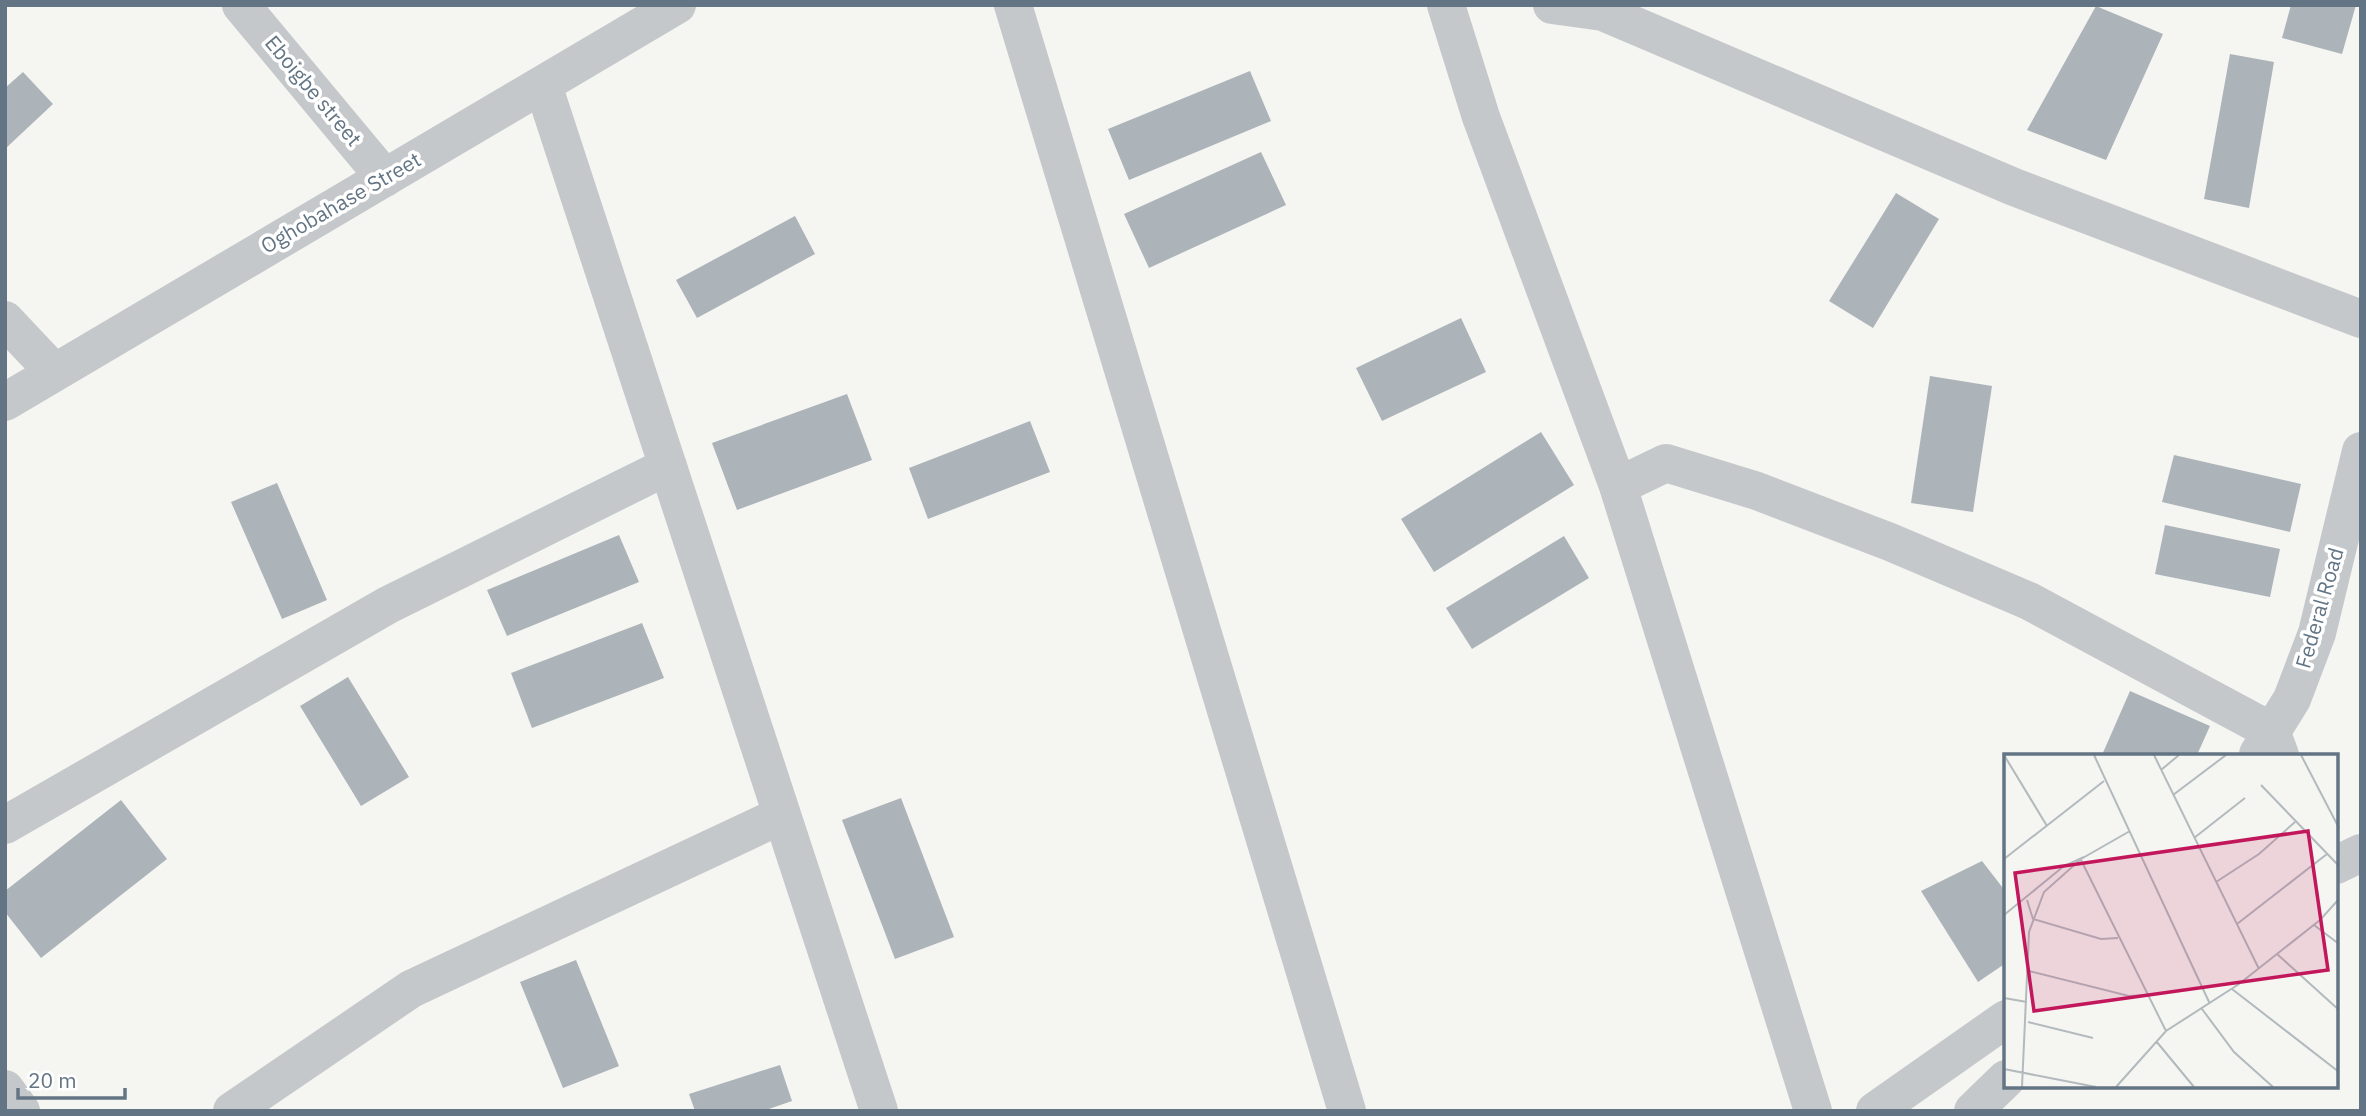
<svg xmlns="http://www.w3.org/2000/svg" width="2366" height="1116" font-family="'IBM Plex Sans',sans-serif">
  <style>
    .building { fill: #acb4b9 }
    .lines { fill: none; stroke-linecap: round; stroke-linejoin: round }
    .minor { stroke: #c5c8cb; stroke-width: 38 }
    .labels { text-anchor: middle; stroke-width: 7; stroke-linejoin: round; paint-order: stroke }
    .street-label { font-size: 21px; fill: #637584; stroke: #fff }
    .inset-road { fill: none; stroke: #b2babe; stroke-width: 2 }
    .view { fill: #c2185b; fill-opacity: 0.15; stroke: #c2185b; stroke-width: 3.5 }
    .inset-edge { fill: none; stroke: #637584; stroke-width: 3.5 }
  </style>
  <rect width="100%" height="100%" fill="#f5f5f1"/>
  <path class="building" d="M2291 5H2356L2342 54 2282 38Z
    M2096 6 2163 34 2106 160 2027 130Z
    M2230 54 2274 62 2249 208 2204 199Z
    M1250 71 1271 121 1129 180 1108 129Z
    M23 72 53 104 5 149V88Z
    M1261 152 1286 205 1149 268 1124 214Z
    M1896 193 1939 219 1873 328 1829 301Z
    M795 216 815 254 697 318 676 280Z
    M1461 318 1486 372 1382 421 1356 368Z
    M1930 376 1992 386 1973 512 1911 503Z
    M847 394 872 460 737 510 712 443Z
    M1030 421 1050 472 928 519 909 468Z
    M1541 432 1574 485 1434 572 1401 519Z
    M2174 455 2301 484 2290 532 2162 502Z
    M277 483 327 600 282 619 231 502Z
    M2165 525 2280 549 2270 597 2155 574Z
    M619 535 639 582 507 636 487 590Z
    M1564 536 1589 578 1472 649 1446 608Z
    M642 623 664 678 532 728 511 673Z
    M348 677 409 777 361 806 300 706Z
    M2130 691 2210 726 2197 755H2102Z
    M901 798 954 937 895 959 842 820Z
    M121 800 167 859 41 958 5 912V891Z
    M1982 861 2006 892V963L1978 982 1921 891Z
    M576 960 619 1066 563 1088 520 982Z
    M780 1065 792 1101 763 1111H695L689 1094Z"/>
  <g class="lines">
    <path class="minor" d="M241 5 385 178
      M1013 5 1347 1111
      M1446 5 1481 117 1618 486 1813 1111
      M1552 5 1603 12 2014 187 2361 319
      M543 85 879 1111
      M5 320 54 372
      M5 402 677 5
      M1618 486 1666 463 1757 491 1890 542 2029 601 2271 731 2280 755
      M2258 754 2292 699 2317 633 2361 451
      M5 825 388 605 668 466
      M2336 865 2361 853
      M5 1089 21 1111
      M232 1111 411 989 782 815
      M1875 1111 2006 1019
      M1973 1111 2006 1079"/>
  </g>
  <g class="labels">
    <g class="street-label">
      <text transform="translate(313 91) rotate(50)" y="7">Eboigbe street</text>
      <text transform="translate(341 203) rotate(-30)" y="7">Oghobahase Street</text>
      <text transform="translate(2320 608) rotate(-74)" y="7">Federal Road</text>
    </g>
  </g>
  <g transform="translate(2004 754)">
    <rect width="334" height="334" fill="#f5f5f1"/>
    <path class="inset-road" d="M0 1 43 72M90 1 206 250M150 1 255 215M297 1 335 74M157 16 175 1M257 31 335 112M169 41 222 1M190 84 241 44M76 104 162 277M0 105 100 27M212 128 255 100 291 68M23 146 29 165 97 185 114 184M0 161 60 112 80 103M233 170 323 100M310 171 335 190M273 200 335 256M25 217 125 242 144 241M228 235 335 318M0 244 23 248M198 255 230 298 269 333M24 268 89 284M152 287 190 333M0 315 92 333M18 333 25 178 40 138 77 105 126 77M112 333 162 277 235 230 316 166 335 145"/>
    <path class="view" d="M304 77 324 216 30 257 11 119Z"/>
    <rect width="334" height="334" class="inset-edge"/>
  </g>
  <rect width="2366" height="1116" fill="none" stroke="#637584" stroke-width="14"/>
  <path d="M18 1088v10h107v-10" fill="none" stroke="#637584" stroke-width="3.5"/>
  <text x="28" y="1088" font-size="21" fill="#637584" stroke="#ffffff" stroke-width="5" paint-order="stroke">20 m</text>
</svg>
